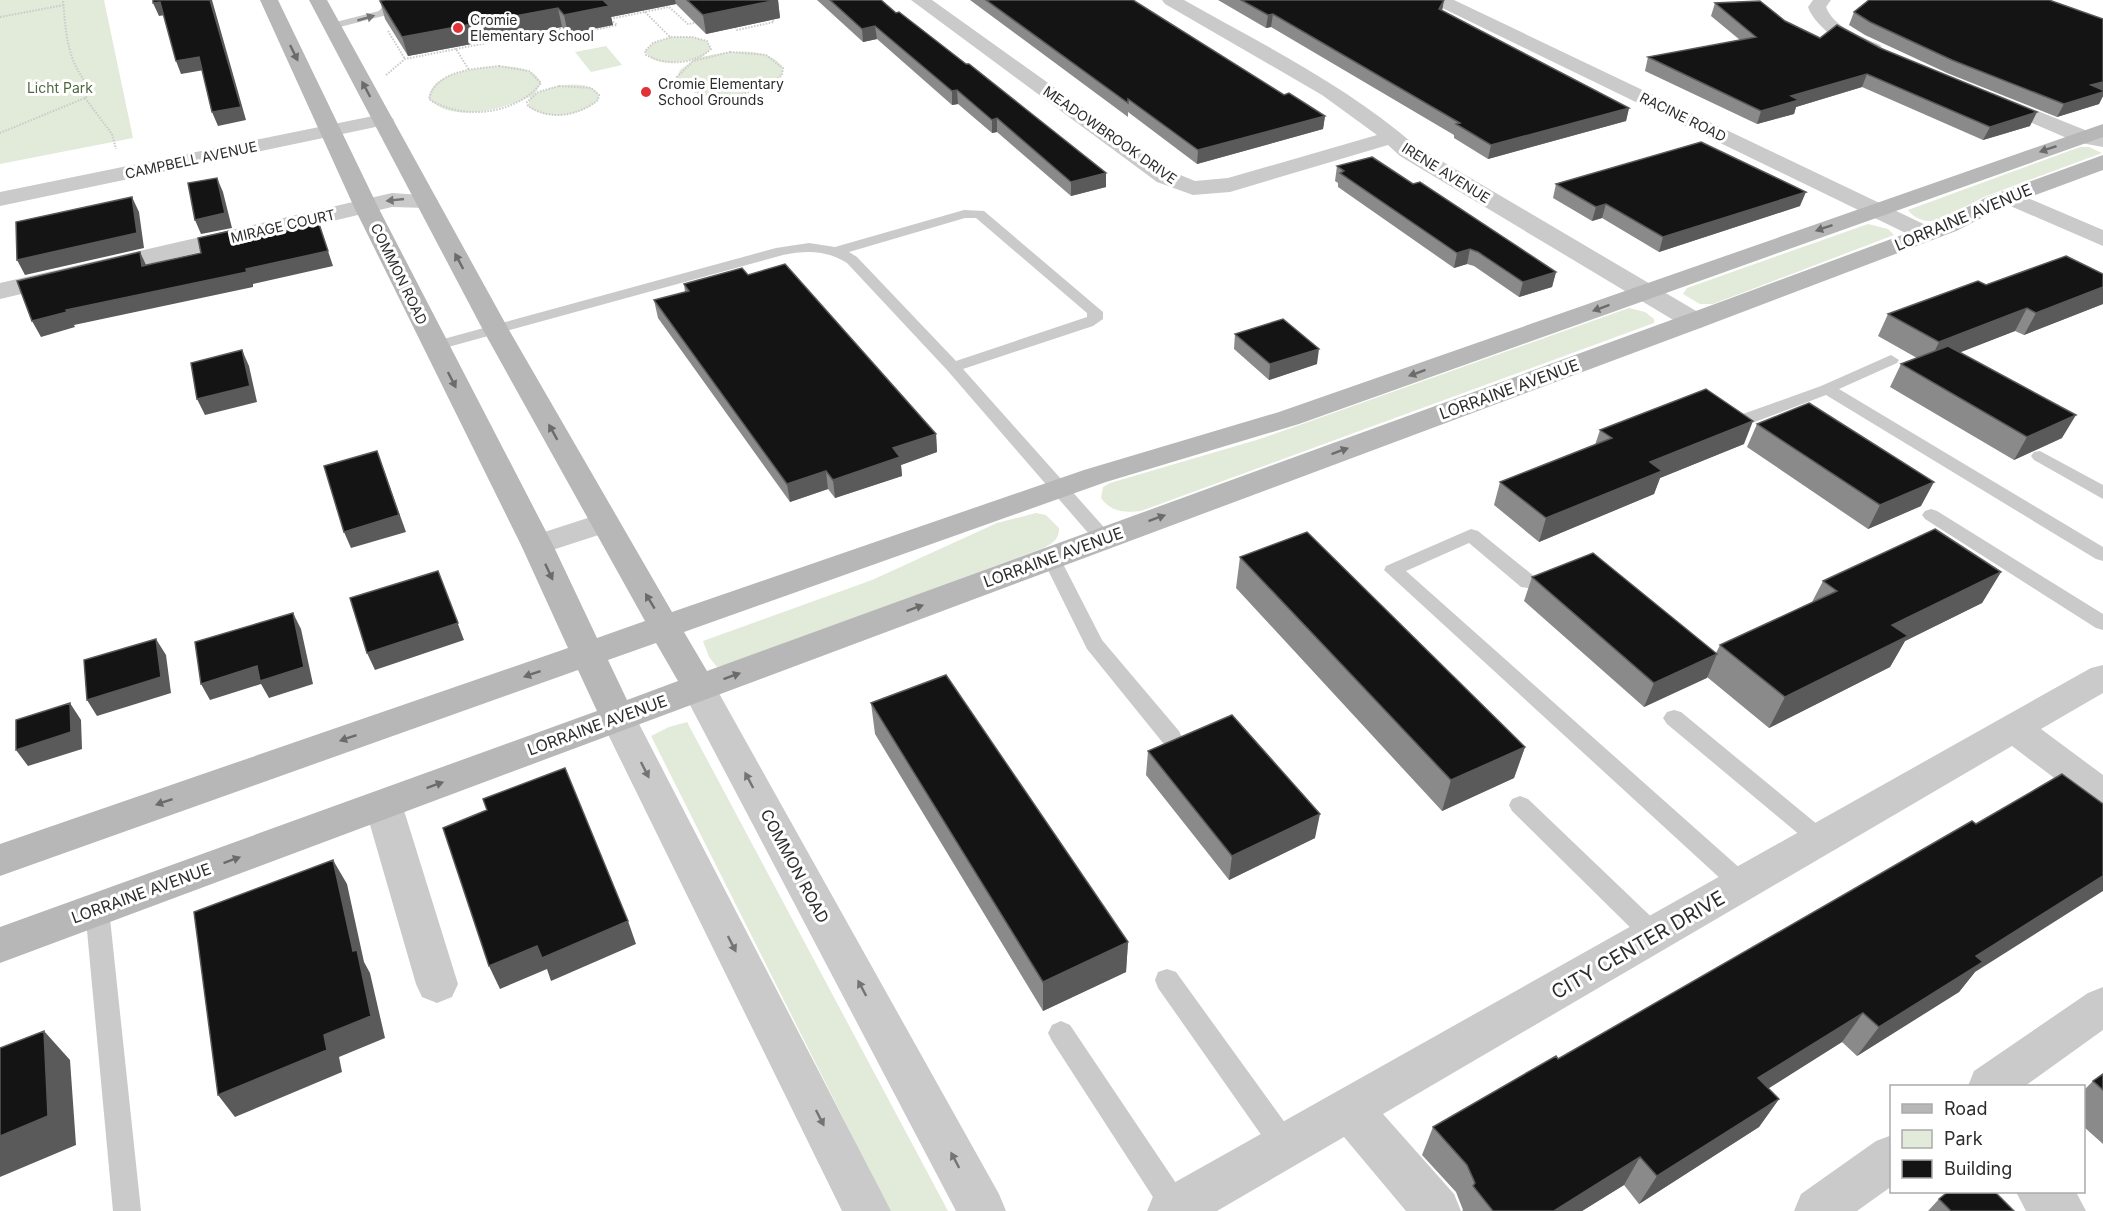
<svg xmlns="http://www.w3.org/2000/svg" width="2103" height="1211" font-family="Inter,sans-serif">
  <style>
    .green { fill: #e2eada }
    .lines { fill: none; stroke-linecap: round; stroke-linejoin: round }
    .path { stroke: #cacaca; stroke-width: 2; stroke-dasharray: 1.5 1.5; stroke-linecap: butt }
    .lane { fill: #cacaca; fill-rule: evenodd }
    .street { fill: #cacaca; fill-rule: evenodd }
    .secondary { fill: #b7b7b7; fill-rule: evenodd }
    .wall { fill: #8a8a8a }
    .shaded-wall { fill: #5a5a5a }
    .building { fill: #141414; stroke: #5a5a5a; stroke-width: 1.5 }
    .oneway { fill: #747474 }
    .oneway2 { fill: #6b6b6b }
    .poi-dot { fill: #e03338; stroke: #fff; stroke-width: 2 }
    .labels { text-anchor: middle; stroke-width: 6; stroke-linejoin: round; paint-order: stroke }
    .far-poi-label { font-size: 14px; fill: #2d2d2d; stroke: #fff; text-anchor: start }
    .far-park-label { font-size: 14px; fill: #4e673c; stroke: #fff }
    .far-street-label { font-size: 14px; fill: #2d2d2d; stroke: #fff }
    .street-label { font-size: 16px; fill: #2d2d2d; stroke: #fff }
    .near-street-label { font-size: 20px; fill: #2d2d2d; stroke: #fff }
  </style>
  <rect width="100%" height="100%" fill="#fff"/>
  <path class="green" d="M0 0H104L133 138 0 164Z
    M671 37H692L707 41 711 49 702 57C726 52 767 44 783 68L782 75C764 96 689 108 677 77L680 70 695 59C681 62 653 68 645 51L653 43Z
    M606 46 622 65 591 72 575 52Z
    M499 66C514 67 534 67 541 83L535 94C551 86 588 77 599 95L598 100C582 116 546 122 528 106L530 97C502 109 453 124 429 99 429 72 479 68 499 66Z
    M2080 147H2089L2102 153 1984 197 1940 220C1929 223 1915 220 1908 210Z
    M1868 224 1888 229 1894 235 1713 304H1700L1683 294 1687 288Z
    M1629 308 1645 312 1654 319V323L1141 511C1125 513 1111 512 1101 498L1103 487 1110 483 1260 439Z
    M1036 513 1046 515 1059 528C1059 539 1054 542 1044 548L728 664 717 667 709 657 703 641 872 580 997 523Z
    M687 722 948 1211H890L651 736 669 727Z"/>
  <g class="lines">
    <path class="path" d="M645 12 670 37
      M0 17 64 5
      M735 27 737 30 774 22 770 18
      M388 31 405 59
      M671 37H692L707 41 711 49C693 65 667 66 646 55L645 51 653 43Z
      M456 49 560 29 566 36 617 25 610 19 669 7 688 24 695 23
      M730 52 766 55 783 68 782 75C755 97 701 109 677 77L693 61Z
      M499 66 529 71 541 83C516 115 462 121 429 99 436 70 474 69 499 66Z
      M386 75 405 59 456 49 469 70
      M559 86 591 88 599 95 598 100C578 116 550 121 528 106L527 102 538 92Z
      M85 98 112 134 116 149
      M0 133 85 98 93 90C67 65 66 34 63 0"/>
    <path class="lane" d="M380 0H390L394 6 387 15 332 29 326 26 328 24 379 11 383 6Z
      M964 210 984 211 1103 312V319L1093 326 963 369 1110 534 1112 538 1110 542H1096L947 370 847 263C826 250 807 250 783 255L441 349 435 351 427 346 429 343 776 248 809 243 835 247ZM965 218H976L1087 313V317L956 361 857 257 849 252Z
      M1891 355 1899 360 1897 363 1839 389 2103 547V561L2096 559 1826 395 1752 423 1746 424 1738 419 1740 415 1821 386Z
      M2040 451 2103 485V499L2034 460 2031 456 2034 452Z
      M1931 509 1937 511 2103 614V630L2096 628 1925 519 1922 515 1925 511Z
      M1471 529 1478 531 1535 577 1538 582 1535 587 1528 588 1521 587 1469 543 1406 571 1751 878 1755 885 1751 892 1743 895 1735 892 1384 570 1386 566Z
      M1051 552 1058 554 1060 558 1102 640 1179 731 1182 737 1179 743 1171 745 1163 743 1087 649 1042 558 1044 554Z
      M1674 710 1681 712 1829 834 1832 840 1829 846 1821 849 1813 846 1667 724 1663 718 1667 712Z
      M1520 796 1528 799 1664 929 1667 936 1664 943 1655 946 1646 943 1512 811 1509 805 1512 799Z
      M97 899 105 902 109 909 141 1211H113L85 909 89 902Z
      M1167 969 1176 972 1296 1138 1300 1147 1296 1156 1286 1160 1276 1156 1158 988 1155 980 1158 972Z
      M1061 1021 1070 1025 1186 1198 1190 1208 1189 1211H1162L1052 1041 1048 1033 1052 1025Z"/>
    <path class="street" d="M911 0H932L1173 172 1195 181 1228 178 1377 135 1322 95 1165 4 1162 0H1184C1264 45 1347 86 1416 146L1703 315 1707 321 1703 327 1694 329 1685 327 1400 156 1388 145 1230 192 1193 195 1157 182Z
      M1431 0H1454L1934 229 1938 234 1934 239 1926 241 1918 239 1434 4Z
      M1813 0H1831L1826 7C1834 28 1861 36 1880 45L1883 49 1880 53C1857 59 1815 28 1808 7Z
      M1993 93 2090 132 2103 135V147L2076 142 1986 103 1983 99 1986 95Z
      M383 114 390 116 394 120 390 124 0 206V192Z
      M2009 190 2103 230V246L2001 202 1998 197 2001 192Z
      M392 193 434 196 438 201 434 206 426 208 392 207 0 299V283Z
      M603 513 614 516 618 523 614 530 537 555 526 552 521 545 526 538Z
      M2103 665V693L2041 729 2103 775V810L2090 805 2012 746 1383 1114 1454 1194 1461 1211H1406L1344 1137 1217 1211H1147L1154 1194 2091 668Z
      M699 675 711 679 999 1194 1006 1211H956L681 688 687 679Z
      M618 705 631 709 636 718 891 1211H842L600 718 605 709Z
      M383 789 396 794 402 804 458 984 452 997 437 1003 422 997 416 984 364 804 370 794Z
      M2103 987V1030L2025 1086H1968L1974 1071 2088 993Z
      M1892 1135V1186L1857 1211H1794L1801 1194 1876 1141Z
      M2016 1192H2076L2086 1211H2026Z"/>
    <path class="secondary" d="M260 0H278L378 207 553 545 597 638 645 621 483 330 309 0H327L509 330 672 612 1084 470 1279 412 2103 124V137L1299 424 1106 482 684 632 707 671 1685 315 1940 221 1987 197 2103 155V170L2003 207 1956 231 1703 327 0 963V927L597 711 578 670 0 876V844L568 648 521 545 354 207ZM656 643 678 681 627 700 608 660Z"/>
  </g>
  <path class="wall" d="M385 0H778L780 18 706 34 676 4 611 17 613 25 568 34 562 27 408 56 385 19 380 1Z
    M817 0H881L1106 187 1071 196 997 132 992 133 958 104 952 105 877 39 863 42Z
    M970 0H1133L1284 95 1325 116 1323 129 1197 164 1128 112V117Z
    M1218 0H1444L1442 10 1629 108 1626 121 1488 159 1454 138V135L1271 27 1266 28Z
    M1715 3 1785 21 1820 38 2030 126 1983 140 1862 87 1796 107 1794 114 1757 124 1645 71 1648 57 1740 40 1711 16Z
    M1854 12 2103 19V96L2099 104 2057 117 1947 73 1865 35 1849 25Z
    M1337 166 1413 184 1556 272 1552 287 1519 297 1474 266 1467 264 1454 268 1338 187V183L1335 181Z
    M1556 184 1800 206 1659 252 1602 218 1592 221 1553 198Z
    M2103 274V304L2024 335 2015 331 1960 352 2062 438 2014 460 1890 387 1901 364 1917 358 1878 336 1888 314 1986 285Z
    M748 275 936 434 937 452 901 465 902 476 835 498 828 489 790 502 658 318 654 300 685 292 684 284Z
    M1235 334 1317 364 1269 380 1234 349Z
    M1757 424 1921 506 1868 529 1747 447Z
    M1600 430 1744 444 1660 478 1654 494 1539 542 1494 505 1500 482 1595 445Z
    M1240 557 1525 747 1514 778 1442 811 1236 588Z
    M2001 572 1982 603 1905 641 1890 667 1769 728 1707 677 1644 707 1524 601 1532 577 1716 653 1720 645 1812 602 1823 581Z
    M871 703 1128 942 1126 972 1043 1011 875 734Z
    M1148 751 1315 838 1229 880 1146 775Z
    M1975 972 1959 992 1857 1056 1842 1042 1768 1088 1779 1099 1759 1127 1639 1204 1624 1185 1582 1211H1462L1463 1210 1456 1192 1422 1155 1433 1127 1558 1059Z
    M2103 1074V1144L2084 1127V1090L2093 1081Z
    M1939 1199 2014 1211H1928Z"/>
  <path class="shaded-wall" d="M210 0H212L246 120 218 126 212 112Z
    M603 0H675L676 4 611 17 613 25 568 34 564 15Z
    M778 0 780 18 706 34 703 15Z
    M1444 0 1442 11 1439 9Z
    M160 2 165 15 159 16 153 3Z
    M558 8 562 27 408 56 402 37Z
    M1273 14 1271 27 1266 28 1268 15Z
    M875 26 877 39 863 42 862 29Z
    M199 57 204 70 181 74 176 61Z
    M1867 74 1862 87 1796 107 1794 114 1757 124 1761 111 1791 96Z
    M2103 82V96L2099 104 2057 117 2064 104 2091 85Z
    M957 90 958 104 952 105V91Z
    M1629 108 1626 121 1488 159 1491 145Z
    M2037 112 2030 126 1983 140 1990 127Z
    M1325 116 1323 129 1197 164 1198 150Z
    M997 118V132L992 133V120Z
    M1106 173V187L1071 196V182Z
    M217 178 223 192 232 228 201 234 195 220Z
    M1806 192 1800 206 1659 252 1663 237Z
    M132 197 139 212 144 248 25 275 17 260Z
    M1606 204 1602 218 1592 221 1596 207Z
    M319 224 333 266 253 284V287L74 325 75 327 41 337 32 321 66 310 246 269Z
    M1470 249 1467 264 1454 268 1457 253Z
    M140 252 147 267 142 266Z
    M1556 272 1552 287 1519 297 1523 282Z
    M2103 287V304L2024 335 2036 313Z
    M2027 308 2015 331 1928 365 1939 342Z
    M1319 349 1317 364 1269 380 1270 364Z
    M242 350 249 366 257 402 205 415 197 399Z
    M2076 415 2062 438 2014 460 2027 437Z
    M1753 421 1744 444 1660 478 1654 494 1539 542 1546 518 1650 462Z
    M936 434 937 452 901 465 902 476 835 498 833 480 893 448Z
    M377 451 406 532 351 548 344 532Z
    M826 471 828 489 790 502 787 484Z
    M1934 482 1921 506 1868 529 1880 505Z
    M438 571 464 640 375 670 367 653Z
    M2001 572 1982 603 1905 641 1890 667 1769 728 1785 697 1892 625Z
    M293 613 301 629 313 684 269 698 261 684 210 700 201 684 257 666Z
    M156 639 166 655 171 693 97 716 87 700Z
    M1717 654 1707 678 1644 707 1654 683Z
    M70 703 81 720 82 749 28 766 16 750Z
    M1525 747 1514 778 1442 811 1451 780Z
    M1320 814 1315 838 1229 880 1232 856Z
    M333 860 347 884 364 962 370 973 385 1038 339 1057 342 1072 235 1117 218 1095 324 1035 353 951Z
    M2103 876V891L1975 972 1959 992 1857 1056 1879 1027 1976 956Z
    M628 921 636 944 551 981 547 969 500 989 489 966 537 946Z
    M1128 942 1126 972 1043 1011V982Z
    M1863 1013 1842 1042 1739 1107 1758 1078Z
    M44 1031 70 1060 76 1145 0 1177V1136Z
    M1779 1099 1759 1127 1639 1204 1657 1176Z
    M1640 1157 1624 1185 1582 1211H1554Z"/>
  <path class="building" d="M153 0H210L241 107 212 112 199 57 176 61 160 2 153 3Z
    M385 0H603L609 6 564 15 558 8 402 37 380 1Z
    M687 0H777L703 15Z
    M830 0H881L896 13 899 12 966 64H969L1106 173 1071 182 997 118 992 120 957 90 952 91 875 26 862 29Z
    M986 0H1133L1284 95 1289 93 1325 116 1198 150 1128 99V103Z
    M1241 0H1444L1439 9 1629 108 1491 145 1456 124 1460 123 1273 14 1268 15Z
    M1869 0H2049L2103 19V82L2091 85 2103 90V92L2064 104 1952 60 1870 22 1854 12Z
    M1760 1 1785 21 1820 38 1837 25 1880 48 2037 112 1990 127 1867 74 1791 96 1799 100 1761 111 1648 57 1756 37 1715 3Z
    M1701 142 1806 192 1663 237 1606 204 1596 207 1556 184Z
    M1372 157 1413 184 1420 182 1556 272 1523 282 1478 252 1470 249 1457 253 1340 173 1344 171 1337 166Z
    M217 178 225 213 195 220 188 183Z
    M132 197 137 233 17 260 16 222Z
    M319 224 328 251 246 269 247 272 66 310 67 312 32 321 17 281 140 252 142 266 201 253 198 238 230 231 232 242Z
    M2066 256 2103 274V287L2036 313 2027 308 1939 342 1888 314 1978 281 1986 285Z
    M785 264 936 434 893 448 900 457 833 480 826 471 787 484 654 300 689 291 684 284 742 268 748 275Z
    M1283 319 1319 349 1270 364 1235 334Z
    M1948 346 2076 415 2027 437 1901 364Z
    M242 350 250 386 197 399 191 363Z
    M1706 389 1753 421 1650 462 1662 471 1546 518 1500 482 1612 438 1600 430Z
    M1809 403 1934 482 1880 505 1757 424Z
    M377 451 399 515 344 532 324 466Z
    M1935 529 2001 572 1892 625 1908 636 1785 697 1720 645 1837 591 1823 581Z
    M1307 532 1525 747 1451 780 1240 557Z
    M1593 553 1717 654 1654 683 1532 577Z
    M438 571 458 623 367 653 350 598Z
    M293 613 304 667 260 681 257 666 201 684 195 642Z
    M156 639 161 677 87 700 84 660Z
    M946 675 1128 942 1043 982 871 703Z
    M70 703 71 732 16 750V720Z
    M1232 715 1320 814 1232 856 1148 751Z
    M565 768 628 921 542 958 537 946 489 966 443 828 487 810 483 799Z
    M2062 774 2103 804V876L1976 956 1983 962 1879 1027 1863 1013 1758 1078 1779 1099 1657 1176 1640 1157 1554 1211H1493L1473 1186 1475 1183 1467 1165 1433 1127 1556 1056 1558 1059 1972 821 1976 824Z
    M333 860 353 951 357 950 371 1016 324 1035 327 1050 218 1095 194 912Z
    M44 1031 48 1116 0 1136V1048Z
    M2103 1074V1090L2093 1081Z
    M1949 1191H1994L2014 1211H1951L1939 1199Z"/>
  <defs><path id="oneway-solid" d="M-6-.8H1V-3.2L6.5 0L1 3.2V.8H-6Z" transform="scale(1.5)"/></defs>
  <g class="oneway">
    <use href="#oneway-solid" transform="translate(366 18) rotate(-16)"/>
    <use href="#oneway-solid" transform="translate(395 200) rotate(174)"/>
    <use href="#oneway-solid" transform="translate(645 770) rotate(63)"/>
    <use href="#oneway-solid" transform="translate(749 780) rotate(-118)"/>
    <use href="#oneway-solid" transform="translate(732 944) rotate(63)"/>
    <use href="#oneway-solid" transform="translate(862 988) rotate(-118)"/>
    <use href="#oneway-solid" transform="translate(820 1118) rotate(63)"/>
    <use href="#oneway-solid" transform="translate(955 1160) rotate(-118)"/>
  </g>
  <g class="oneway2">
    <use href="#oneway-solid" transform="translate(294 53) rotate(64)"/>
    <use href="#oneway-solid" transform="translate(366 89) rotate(-118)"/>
    <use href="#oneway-solid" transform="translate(2048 149) rotate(161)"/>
    <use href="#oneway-solid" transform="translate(1824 228) rotate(161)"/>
    <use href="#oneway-solid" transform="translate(459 261) rotate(-118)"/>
    <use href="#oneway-solid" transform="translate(1601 308) rotate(160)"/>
    <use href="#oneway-solid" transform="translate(1417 373) rotate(160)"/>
    <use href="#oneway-solid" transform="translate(452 380) rotate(63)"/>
    <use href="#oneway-solid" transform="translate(553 432) rotate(-119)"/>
    <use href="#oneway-solid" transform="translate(1340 451) rotate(-20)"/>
    <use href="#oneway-solid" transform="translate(1157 518) rotate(-20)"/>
    <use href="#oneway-solid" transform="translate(549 572) rotate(65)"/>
    <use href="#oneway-solid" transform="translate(650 601) rotate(-121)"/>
    <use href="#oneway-solid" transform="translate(915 608) rotate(-20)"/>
    <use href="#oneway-solid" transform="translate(532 674) rotate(161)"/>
    <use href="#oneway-solid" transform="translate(732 676) rotate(-20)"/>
    <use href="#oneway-solid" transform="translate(348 738) rotate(161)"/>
    <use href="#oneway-solid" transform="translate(435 785) rotate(-20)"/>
    <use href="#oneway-solid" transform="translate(164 802) rotate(161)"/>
    <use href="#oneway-solid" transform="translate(232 860) rotate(-20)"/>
  </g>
  <g class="poi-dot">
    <circle cx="458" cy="28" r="6"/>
    <circle cx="646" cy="92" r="6"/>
  </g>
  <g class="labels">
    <g class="far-poi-label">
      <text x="470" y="25">Cromie<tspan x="470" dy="16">Elementary School</tspan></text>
      <text x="658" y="89">Cromie Elementary<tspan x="658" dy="16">School Grounds</tspan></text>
    </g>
    <g class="far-park-label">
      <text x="60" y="93">Licht Park</text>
    </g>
    <g class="far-street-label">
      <text transform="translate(1683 117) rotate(26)" y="5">RACINE ROAD</text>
      <text transform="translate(1110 135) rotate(35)" y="5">MEADOWBROOK DRIVE</text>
      <text transform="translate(191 160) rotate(-12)" y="5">CAMPBELL AVENUE</text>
      <text transform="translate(1446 173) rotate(32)" y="5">IRENE AVENUE</text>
      <text transform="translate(283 226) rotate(-13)" y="5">MIRAGE COURT</text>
      <text transform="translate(399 274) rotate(64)" y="5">COMMON ROAD</text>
    </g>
    <g class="street-label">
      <text transform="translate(1963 217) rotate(-23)" y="6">LORRAINE AVENUE</text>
      <text transform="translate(1509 389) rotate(-20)" y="6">LORRAINE AVENUE</text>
      <text transform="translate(1053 557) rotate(-20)" y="6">LORRAINE AVENUE</text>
      <text transform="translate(597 725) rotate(-20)" y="6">LORRAINE AVENUE</text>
      <text transform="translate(795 866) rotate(62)" y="6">COMMON ROAD</text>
      <text transform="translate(141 893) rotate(-20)" y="6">LORRAINE AVENUE</text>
    </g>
    <g class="near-street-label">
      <text transform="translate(1638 945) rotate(-30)" y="7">CITY CENTER DRIVE</text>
    </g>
  </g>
  <rect x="1890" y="1085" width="195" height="108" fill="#ffffff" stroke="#ababab" stroke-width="1.5"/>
  <rect x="1902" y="1104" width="30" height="9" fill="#b7b7b7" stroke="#ababab" stroke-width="1.5"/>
  <text x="1944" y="1115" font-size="18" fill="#2d2d2d">Road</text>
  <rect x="1902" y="1130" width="30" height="18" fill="#e2eada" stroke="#ababab" stroke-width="1.5"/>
  <text x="1944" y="1145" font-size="18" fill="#2d2d2d">Park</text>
  <rect x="1902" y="1160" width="30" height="18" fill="#141414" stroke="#ababab" stroke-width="1.5"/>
  <text x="1944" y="1175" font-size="18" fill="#2d2d2d">Building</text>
</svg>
